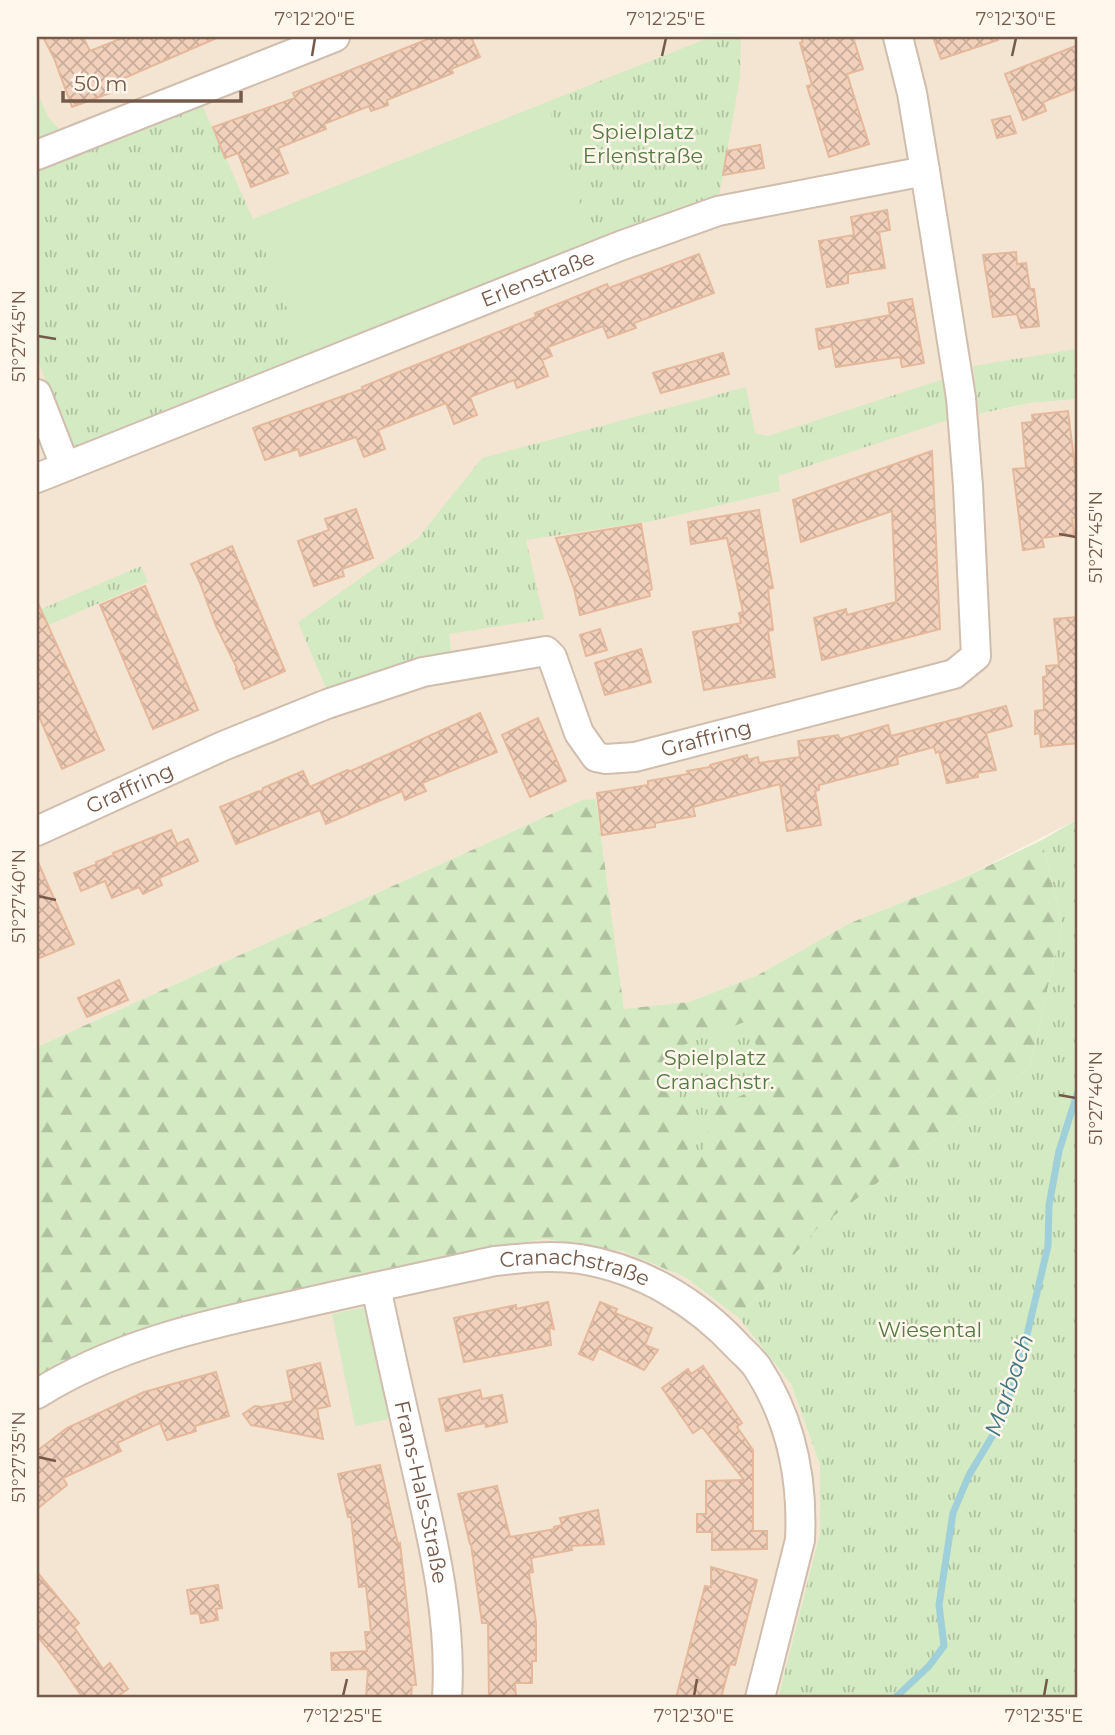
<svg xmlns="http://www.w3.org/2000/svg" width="1115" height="1735" font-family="Montserrat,sans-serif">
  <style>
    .residential { fill: #f4e5d3 }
    .grass { fill: #d3eac3 }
    .forest { fill: url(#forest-firs) }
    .park { fill: url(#park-tufts) }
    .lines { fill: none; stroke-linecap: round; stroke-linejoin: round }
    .stream { stroke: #9fcfd8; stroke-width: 7 }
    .building { fill: url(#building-cross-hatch); stroke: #e5b89c; stroke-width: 2 }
    .street-casing { stroke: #d0bdad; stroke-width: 32 }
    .street { stroke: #fff; stroke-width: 28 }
    .ticks { fill: none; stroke: #755949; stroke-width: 2.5 }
    .labels { text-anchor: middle; stroke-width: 5; stroke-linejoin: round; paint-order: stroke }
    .park-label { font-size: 21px; fill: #537b42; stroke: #fff7eb }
    .street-label { font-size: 21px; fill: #755949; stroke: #fff7eb }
    .water-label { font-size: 23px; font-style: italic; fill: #407782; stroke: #fff7eb }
    .neatline { fill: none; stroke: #755949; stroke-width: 2.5 }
    .ticks-label { font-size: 18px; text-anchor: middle; fill: #755949 }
  </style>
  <defs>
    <pattern id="forest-firs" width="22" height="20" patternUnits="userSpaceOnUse" patternTransform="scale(1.75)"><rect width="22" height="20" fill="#d3eac3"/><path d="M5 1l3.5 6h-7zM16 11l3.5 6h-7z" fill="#b0c1a0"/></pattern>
    <pattern id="park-tufts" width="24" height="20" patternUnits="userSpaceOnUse" patternTransform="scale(1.75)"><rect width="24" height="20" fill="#d3eac3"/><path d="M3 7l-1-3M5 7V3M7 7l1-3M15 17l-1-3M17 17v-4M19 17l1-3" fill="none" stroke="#b0c1a0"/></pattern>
    <pattern id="building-cross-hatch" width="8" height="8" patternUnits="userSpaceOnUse" patternTransform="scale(1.75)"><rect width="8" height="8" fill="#f2d1bc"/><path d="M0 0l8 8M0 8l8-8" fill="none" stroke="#c9ad9b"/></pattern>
  </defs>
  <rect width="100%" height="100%" fill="#fcf3e4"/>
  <path class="residential" d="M37 37H1078V350L974 366 980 414 1030 403 1078 399V819L959 880 850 923 758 975 689 1002 624 1010 596 800H582L37 1047Z
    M544 1239 622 1251 685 1277 739 1318 791 1384 820 1465V1533L778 1698H37V1382L225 1311 440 1257Z"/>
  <path class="grass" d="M37 92 48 117 59 129 37 140Z
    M547 102 593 244 306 358 253 219Z
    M366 1307 389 1419 355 1426 332 1314Z"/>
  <path class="forest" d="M596 799 624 1009 689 1002 758 975 850 923 959 880 1042 840 1062 925 1030 1067 817 1229 739 1318 685 1277 622 1251 544 1239 440 1257 225 1311 37 1382V1047L582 800Z"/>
  <path class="park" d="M711 37H741L740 77 719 196 593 244 547 102Z
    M200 100 253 219 306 358 73 452 37 358V167Z
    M1070 350H1078V399L1030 403 979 414 973 366Z
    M947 378 951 419 778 476 780 491 652 521 526 540 544 619 449 634 451 652 328 688 325 686 298 622 418 538 482 458 746 387 755 433 768 436Z
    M141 566 148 582 37 630V611Z
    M1078 819V1698H778L820 1533V1465L791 1384 739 1318 817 1229 1030 1067 1062 925 1042 840Z
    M747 1021 770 1082 713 1109 700 1160 686 1159 695 1106 680 1098 679 1047Z"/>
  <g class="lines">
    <path class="stream" d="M895 1698 929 1666 944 1646 939 1605 953 1513 969 1475 1002 1420 1021 1360 1048 1246 1049 1205 1059 1151 1078 1091"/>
  </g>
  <path class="building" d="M43 37H83L90 51 125 37H219L108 85 110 93 72 107 54 58Z
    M433 37H471L480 57 451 69 453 73 387 100 388 105 371 111 369 106 324 124 326 129 278 148 288 173 251 187 238 153 225 158 213 127 295 98 293 93Z
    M801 37H853L863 69 847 74 869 144 829 157 807 86 812 85 800 43 803 42Z
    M933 37H997L998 40 941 59Z
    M1078 45V88L1043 102 1046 111 1023 120 1005 74Z
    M1010 116 1016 133 997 138 992 120Z
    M760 145 764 168 723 175 727 151Z
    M887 210 890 230 879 232 885 268 848 274V283L827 287 819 241 854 235 851 217Z
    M1016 252 1017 264 1026 263 1030 289H1034L1039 326 1021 328 1017 314 993 317 983 255Z
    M699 254 714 293 634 323 636 328 608 338 603 326 548 347 552 356 542 360 548 376 517 388 514 380 470 397 477 415 454 424 446 403 378 430 385 449 364 457 356 437 300 456 298 449 265 460 253 428 363 389 362 387 396 373 536 317 535 313 585 293 607 284 609 288Z
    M912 299 924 363 902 367 900 357 836 367 832 346 819 349 816 329 890 315 888 303Z
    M723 353 729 374 661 393 653 373Z
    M1068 411 1078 492V517L1072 518 1074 534 1042 538 1044 547 1023 550 1013 469 1026 468 1022 423 1033 422 1032 415Z
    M932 451 940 629 822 660 814 618 846 609 847 615 896 602 892 511 801 542 793 500Z
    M356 509 373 558 342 569 344 576 314 586 298 541 329 530 325 519Z
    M759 510 773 588 768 589 773 630 768 631 775 677 704 690 693 632 741 623 739 613 743 612 727 538 691 544 688 522Z
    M641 524 652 589 649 591 650 596 580 615 574 589 556 538Z
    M232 546 285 671 244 689 236 669 237 668 216 626 200 583 191 564Z
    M145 586 198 710 153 729 100 605Z
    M37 601 104 750 62 769 37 712Z
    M1078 617V743L1041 747 1040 733 1035 734V711L1044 710 1043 677 1047 676 1046 666 1059 665 1054 619Z
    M600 629 607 650 586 656 580 635Z
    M641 649 651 682 605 695 595 663Z
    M1006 706 1012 726 986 733 996 770 977 773 978 777 947 783 939 751 936 753 934 747 897 757 898 764 819 785V790L815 791 821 825 787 831 780 784 693 807 695 816 655 823V827L602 835 597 793 648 785V781L688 774 687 771 710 767V765L747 755 748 760 758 757 759 763 800 757 798 741 838 735 840 739 888 725 891 736Z
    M480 713 497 752 422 783 426 791 405 800 402 791 326 824 320 810 236 844 220 807 259 791 262 792 263 788 303 771 310 787 347 770 351 771Z
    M538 718 566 781 530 797 502 735Z
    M171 830 177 844 188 839 198 861 159 878 162 885 143 894 139 887 112 898 105 881 81 891 74 873 97 864 96 862 114 855 113 853Z
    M37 860 74 944 37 959Z
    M119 980 128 1000 87 1017 78 998Z
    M548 1302 554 1329 549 1327 551 1345 464 1362 454 1318 516 1305V1309Z
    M600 1302 617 1309 615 1313 652 1328 645 1345 658 1350 644 1370 599 1348 593 1360 579 1354Z
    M320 1363 330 1406 317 1409 323 1439 251 1425 243 1414 255 1406 262 1407 293 1401 287 1371Z
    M703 1366 742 1423 737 1427 753 1450V1531H767V1549L712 1550V1532H697V1514H706V1481L744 1480 702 1427 693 1433 662 1388 688 1369 691 1374Z
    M216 1372 229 1416 195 1426 196 1431 167 1440 160 1423 117 1443 121 1451 63 1478 67 1485 37 1509V1451L67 1428 144 1392Z
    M480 1390 482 1399 502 1395 507 1422 486 1427 485 1423 446 1431 439 1399Z
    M380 1465 398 1544 400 1543 416 1685H412L411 1698H366L368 1669 332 1670 331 1653 367 1651 365 1632H371L366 1586 359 1587 351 1517H348L338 1474Z
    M497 1486 510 1537 555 1529 554 1527 562 1525 560 1518 598 1510 604 1544 571 1546 572 1550 531 1558 533 1572 529 1573 536 1623V1661H532V1683H515L516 1698H489L488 1623H482L471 1544H470L458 1494Z
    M711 1567 757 1580 735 1665 730 1664 721 1698H676L705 1586 711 1587Z
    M37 1572 79 1623 74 1627 103 1669 110 1663 128 1689 115 1698H83L57 1660 37 1636Z
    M218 1585 222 1608 216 1609 218 1620 201 1623 199 1613 191 1614 187 1590Z"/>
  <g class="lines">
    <defs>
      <g id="street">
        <path d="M37 155 335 37"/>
        <path d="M37 394 65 466"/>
        <path id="s1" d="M37 478 620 246 718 211 925 171 912 93 898 37"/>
        <path id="s2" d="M37 831 223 746 327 704 423 672 546 651 552 657 579 733 596 757 606 759 635 757 954 674 976 656 968 486 961 398 925 171"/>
        <path id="s3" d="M376 1287C389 1349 403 1410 417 1471 434 1545 452 1621 447 1698"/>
        <path id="s4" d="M37 1394C113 1346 200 1326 287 1307 356 1291 426 1276 495 1261 523 1258 551 1255 580 1259 642 1269 697 1302 739 1348 745 1354 752 1360 757 1367 791 1419 803 1479 800 1540L760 1698"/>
      </g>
    </defs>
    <use href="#street" class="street-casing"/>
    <use href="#street" class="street"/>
  </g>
  <path class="ticks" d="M312 56 315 38M662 56 666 38M1012 56 1016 38M38 336 56 339M1059 534 1076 537M38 896 56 900M1059 1095 1076 1098M38 1457 56 1461M343 1696 347 1679M694 1696 697 1679M1044 1696 1047 1679"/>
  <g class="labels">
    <g class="park-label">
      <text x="643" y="139">Spielplatz<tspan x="643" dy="24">Erlenstraße</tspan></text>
      <text x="715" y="1065">Spielplatz<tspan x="715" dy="24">Cranachstr.</tspan></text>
      <text x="930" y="1337">Wiesental</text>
    </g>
    <g class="street-label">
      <text dy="7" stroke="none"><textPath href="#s1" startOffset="539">Erlenstraße</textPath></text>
      <text dy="7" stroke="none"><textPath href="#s2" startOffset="774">Graffring</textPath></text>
      <text dy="7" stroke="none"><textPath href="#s2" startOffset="102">Graffring</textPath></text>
      <text dy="7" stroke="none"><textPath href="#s4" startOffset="560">Cranachstraße</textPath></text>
      <text dy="7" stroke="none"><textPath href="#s3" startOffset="210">Frans-Hals-Straße</textPath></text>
    </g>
    <g class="water-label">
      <text transform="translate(1009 1385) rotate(-71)" y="8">Marbach</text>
    </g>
  </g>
  <rect width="1115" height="1735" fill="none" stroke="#fff7eb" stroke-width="77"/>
  <path d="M63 91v10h178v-10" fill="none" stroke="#755949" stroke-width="3.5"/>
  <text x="74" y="91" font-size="21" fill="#755949" stroke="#fff7eb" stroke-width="5" paint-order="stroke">50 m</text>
  <rect x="38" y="38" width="1038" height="1658" class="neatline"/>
  <g class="ticks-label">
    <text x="315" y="25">7°12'20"E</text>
    <text x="666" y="25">7°12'25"E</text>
    <text x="1016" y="25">7°12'30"E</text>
    <text transform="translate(19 336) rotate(-90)" y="6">51°27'45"N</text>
    <text transform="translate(1096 537) rotate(-90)" y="6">51°27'45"N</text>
    <text transform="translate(19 896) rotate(-90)" y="6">51°27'40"N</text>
    <text transform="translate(1096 1098) rotate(-90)" y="6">51°27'40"N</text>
    <text transform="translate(19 1457) rotate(-90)" y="6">51°27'35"N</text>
    <text x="343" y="1722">7°12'25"E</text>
    <text x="694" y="1722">7°12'30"E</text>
    <text x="1044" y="1722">7°12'35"E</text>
  </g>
</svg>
